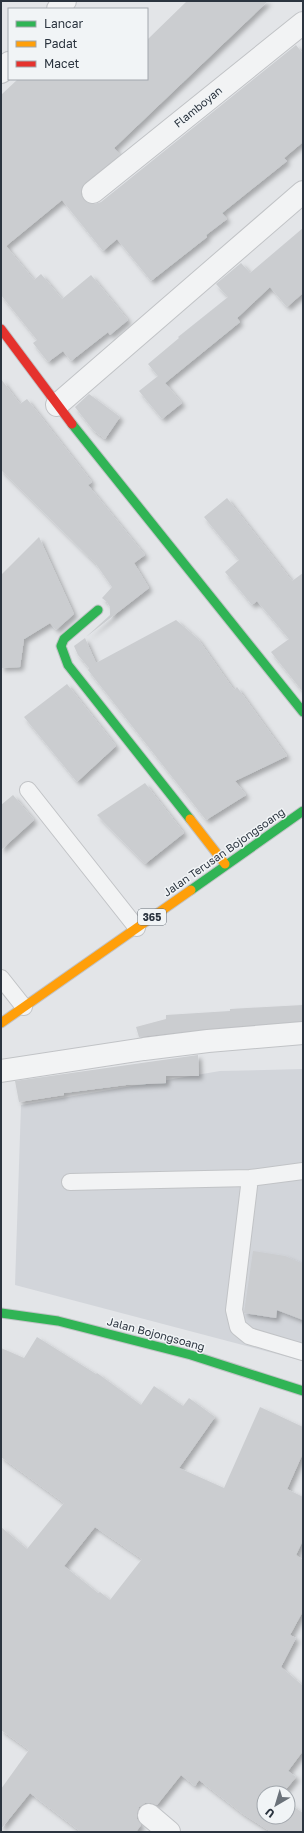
<svg xmlns="http://www.w3.org/2000/svg" width="304" height="1833" font-family="'Golos Text',sans-serif">
  <style>
    .built { fill: #d2d5da }
    .building { fill: #cbcdd0; fill-rule: evenodd; filter: url(#shadow) }
    .lines { fill: none; stroke-linecap: round; stroke-linejoin: round }
    .lane-casing { stroke: #c1c3c6; stroke-width: 18 }
    .street-casing { stroke: #c1c3c6; stroke-width: 24 }
    .fast-casing { stroke: #c1c3c6; stroke-width: 11 }
    .slow-casing { stroke: #c1c3c6; stroke-width: 11 }
    .jam-casing { stroke: #c1c3c6; stroke-width: 11 }
    .lane { stroke: #f2f3f4; stroke-width: 16 }
    .street { stroke: #f2f3f4; stroke-width: 22 }
    .fast { stroke: #30b455; stroke-width: 9 }
    .slow { stroke: #ff9f0a; stroke-width: 9 }
    .jam { stroke: #e5322d; stroke-width: 9 }
    .labels { text-anchor: middle; stroke-width: 3; stroke-linejoin: round; paint-order: stroke }
    .shield { fill: #f1f4f6; stroke: #666e76; stroke-width: 1 }
    .shield-label { font-size: 10px; font-weight: bold; fill: #2b343f }
    .street-label { font-size: 11px; fill: #2b343f; stroke: #f1f4f6 }
  </style>
  <defs>
    <filter id="shadow"><feDropShadow dx="3.5" dy="3.5" stdDeviation="2" flood-color="#0004"/></filter>
  </defs>
  <rect width="100%" height="100%" fill="#e3e5e8"/>
  <path class="built" d="M303 1069V1361L15 1285 21 1105 220 1071Z"/>
  <path class="building" d="M187 1H268L114 148 120 155 85 183 82 187 81 194 84 200 88 203 95 204 101 202 296 45 303 54V142L284 158 287 161 222 213 227 219 206 235 207 237 151 281 117 239 103 251 62 200 6 246 34 280 41 274 62 299 91 275 128 320 110 335 108 332 71 361 63 351 48 362 33 343 37 340 1 295V95L18 79H147V40Z
    M303 228V293L287 307 270 287 237 318 240 322 165 383 182 403 162 419 139 391 158 376 148 364 179 338 178 337 228 297 216 284 217 283 241 263 250 273Z
    M1 379 20 404 27 399 92 482 88 485 145 555 134 563 149 588 86 637 110 615V607L107 602 102 598 112 587 96 564 1 470Z
    M89 394 120 417 105 439 93 430 75 407Z
    M227 498 292 581 303 573V692L271 652 289 639 257 601 252 605 225 572 239 560 204 517Z
    M39 537 74 614 56 630 50 623 24 639 20 667 1 668V575Z
    M176 620 198 639 234 690 237 687 287 756 235 781 246 795 206 820 88 670 89 668 78 655 74 646 85 638 96 663Z
    M67 684 116 746 77 782 24 717Z
    M145 783 184 833 145 864 97 815Z
    M13 795 34 820 1 850V805Z
    M303 1005V1021L207 1029 139 1037 136 1027 166 1019V1015L230 1011V1009Z
    M198 1055 199 1076H166V1083L126 1085 64 1093V1095L19 1102 15 1081Z
    M253 1251 285 1256 303 1264V1320L277 1310 276 1318 244 1313Z
    M37 1337 96 1374 97 1373 141 1405 154 1386 183 1406 189 1398 215 1417 179 1468 224 1488 260 1407 303 1427V1453L287 1489 303 1497V1540L296 1555 303 1560V1611L290 1635 296 1638 281 1667 303 1686V1751L288 1771 296 1777 283 1793H264V1817H288V1803L303 1813V1832H271L243 1814 199 1780 195 1786 181 1775 157 1805 151 1803H145L139 1807 137 1813V1819L141 1825 136 1832H81L30 1793 1 1829V1789L29 1750 1 1730V1527L27 1549 64 1503 1 1457V1348L24 1358ZM95 1527 142 1559 110 1600 100 1592 98 1593 64 1566Z"/>
  <g class="lines">
    <defs>
      <path id="lane" d="M28 790 137 928
        M1 978 24 1007
        M250 1178 234 1310 238 1327 249 1336 303 1352
        M70 1182 250 1178 303 1171"/>
      <path id="street" d="M58 9 65 1
        M1 72 9 63
        M93 192 303 23
        M57 405 303 192
        M1 1071 144 1049 208 1041 303 1033
        M149 1815 169 1832"/>
      <path id="fast" d="M72 424 303 712
        M98 610 64 639 61 646 68 665 190 819
        M191 890 303 811
        M1 1313 58 1321 191 1355 303 1391"/>
      <path id="slow" d="M190 819 225 864
        M1 1023 191 890"/>
      <path id="jam" d="M1 329 72 424"/>
    </defs>
    <use href="#lane" class="lane-casing"/>
    <use href="#street" class="street-casing"/>
    <use href="#fast" class="fast-casing"/>
    <use href="#slow" class="slow-casing"/>
    <use href="#jam" class="jam-casing"/>
    <use href="#lane" class="lane"/>
    <use href="#street" class="street"/>
    <use href="#fast" class="fast"/>
    <use href="#slow" class="slow"/>
    <use href="#jam" class="jam"/>
  </g>
  <g class="labels">
    <rect class="shield" x="138" y="909" width="28" height="16" rx="3"/>
    <g class="shield-label">
      <text x="152" y="921">365</text>
    </g>
    <g class="street-label">
      <text transform="translate(198 107) rotate(-39)" y="4">Flamboyan</text>
      <text transform="translate(224 852) rotate(-35)" y="4">Jalan Terusan Bojongsoang</text>
      <text transform="translate(156 1334) rotate(15)" y="4">Jalan Bojongsoang</text>
    </g>
  </g>
  <rect width="304" height="1833" fill="none" stroke="#2b343f" stroke-width="4"/>
  <rect x="8" y="8" width="140" height="72" fill="#f1f4f6" stroke="#a2a7ad"/>
  <rect x="16" y="21" width="20" height="6" fill="#30b455" stroke="#a2a7ad"/>
  <text x="44" y="28" font-size="12" fill="#2b343f">Lancar</text>
  <rect x="16" y="41" width="20" height="6" fill="#ff9f0a" stroke="#a2a7ad"/>
  <text x="44" y="48" font-size="12" fill="#2b343f">Padat</text>
  <rect x="16" y="61" width="20" height="6" fill="#e5322d" stroke="#a2a7ad"/>
  <text x="44" y="68" font-size="12" fill="#2b343f">Macet</text>
  <g transform="translate(276 1805) rotate(218)"><circle r="19" fill="#f1f4f6" stroke="#a2a7ad"/>
  <path d="M0-3L7 15L0 10L-7 15Z" fill="#6b727a"/>
  <text y="-6" font-size="11" font-weight="bold" text-anchor="middle" fill="#2b343f">U</text>
  </g>
</svg>
